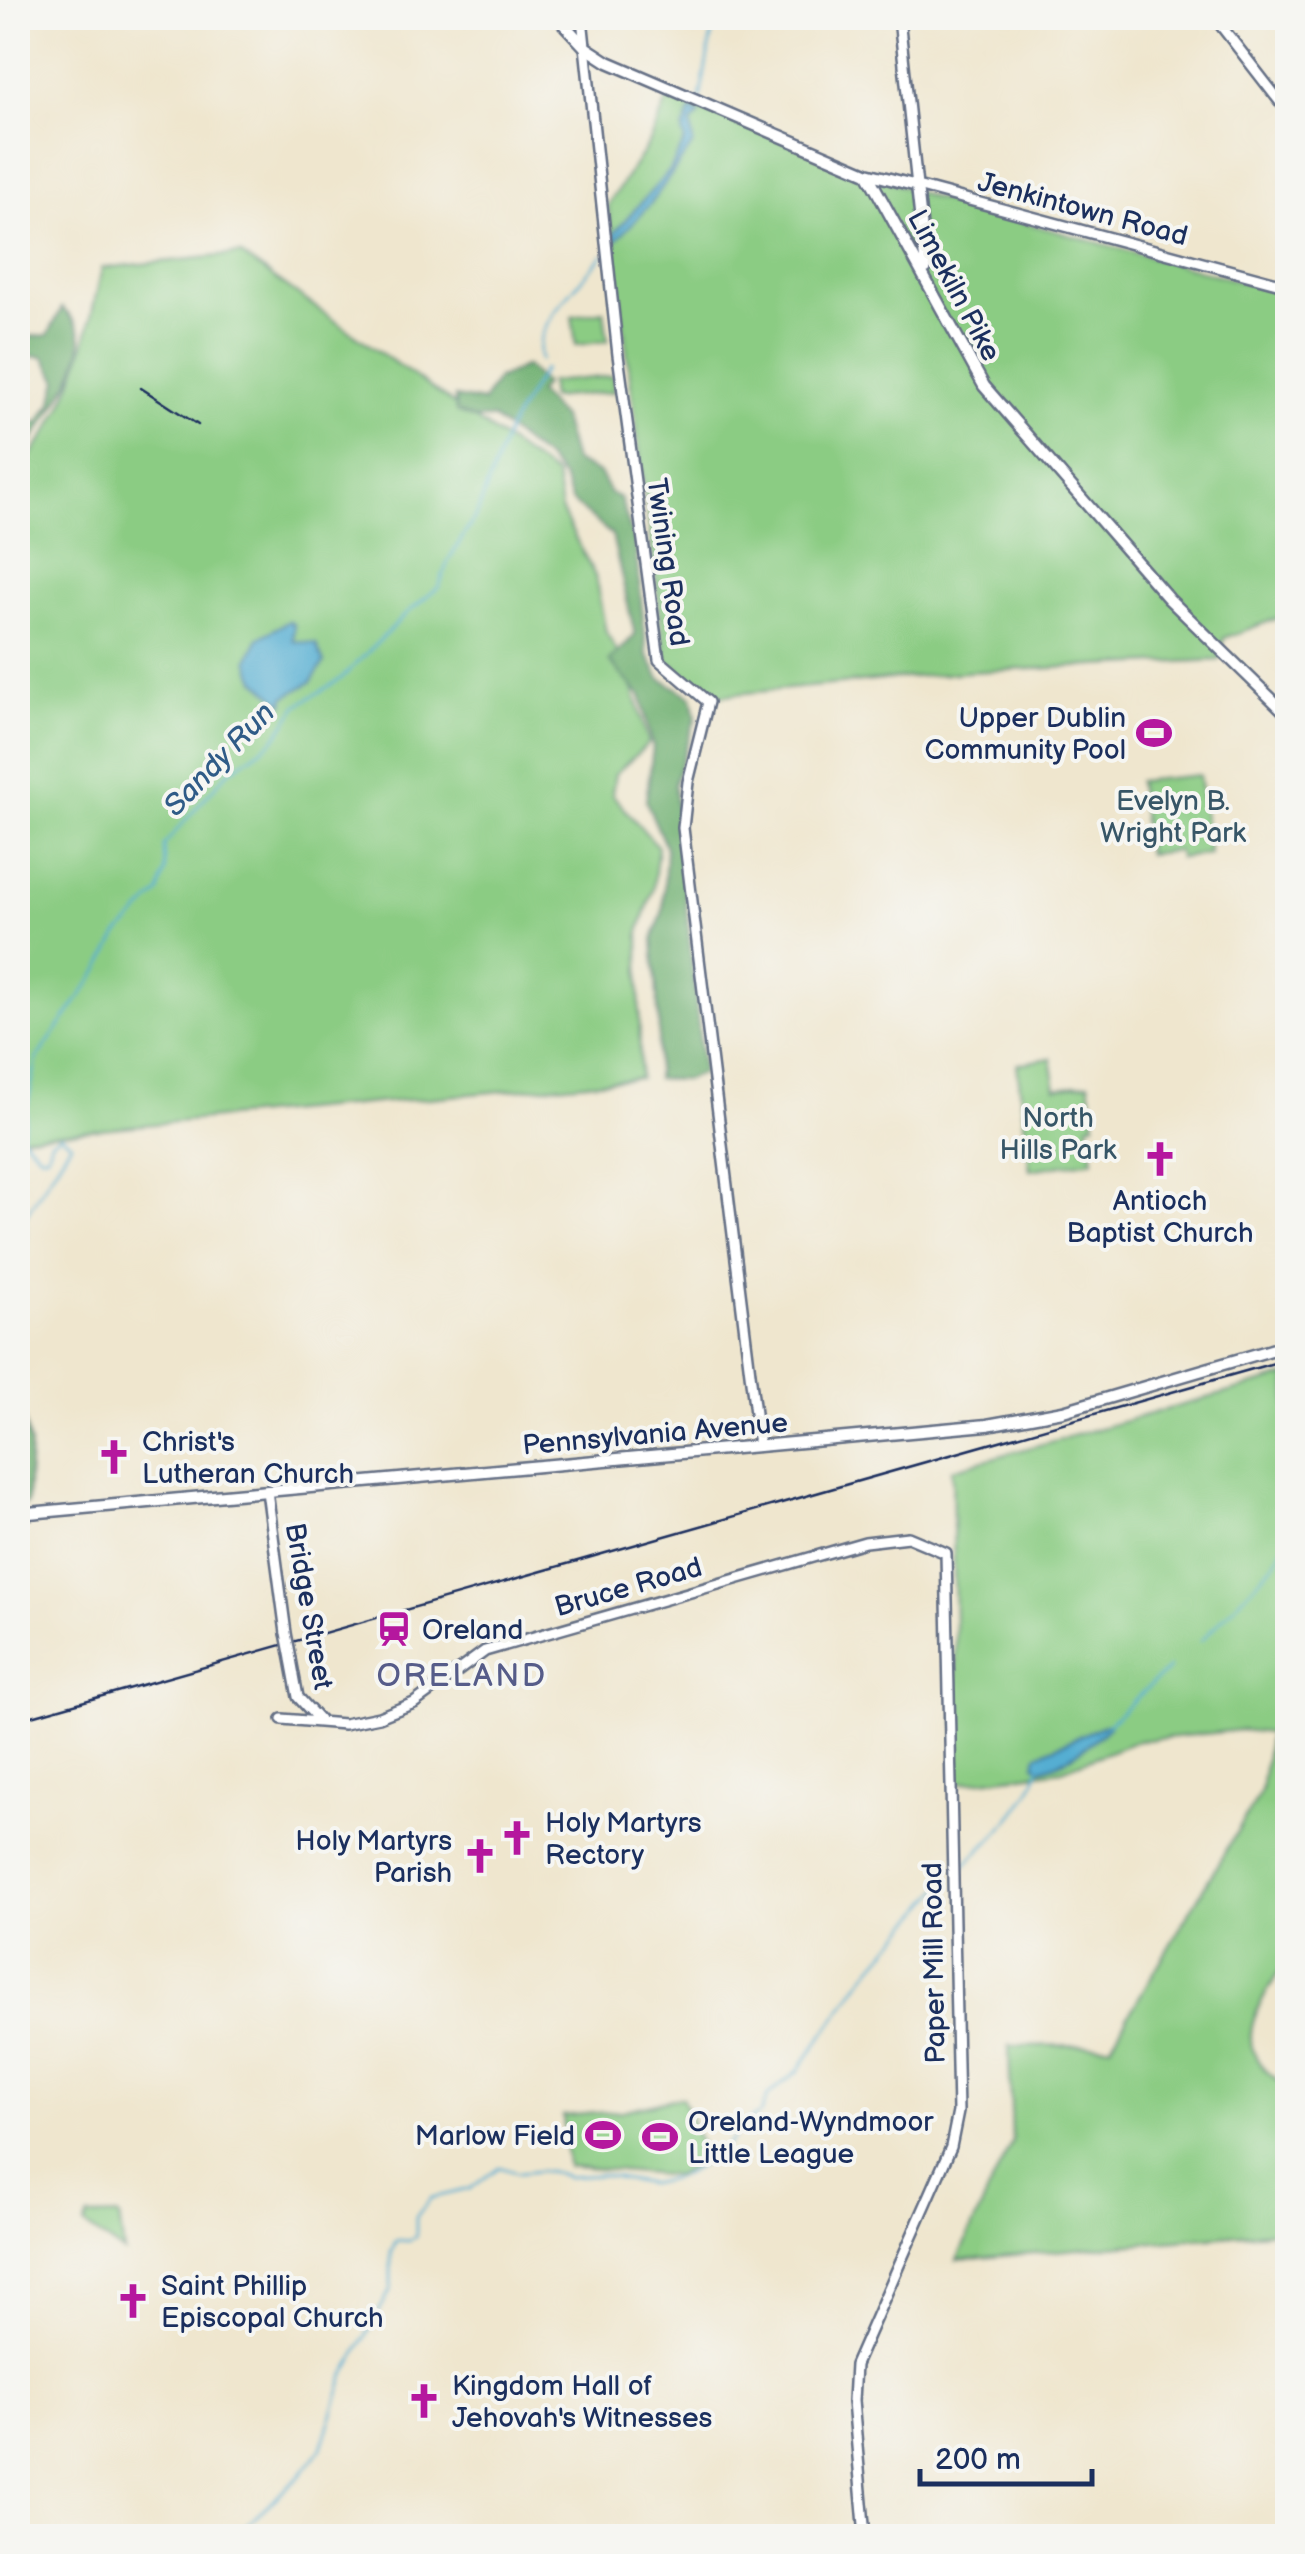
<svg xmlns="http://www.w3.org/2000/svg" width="1305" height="2554" font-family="'Balsamiq Sans',sans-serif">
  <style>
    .green { fill: #8bcc83; stroke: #537e70; stroke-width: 2.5 }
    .forest { fill: #70b071; stroke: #467068; stroke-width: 2.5 }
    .water { fill: #55aed2; stroke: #386e98; stroke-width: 2.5 }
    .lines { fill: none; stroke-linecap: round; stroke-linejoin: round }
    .stream { stroke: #55aed2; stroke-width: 2.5 }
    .tertiary-casing { stroke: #656f85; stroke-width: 14 }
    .secondary-casing { stroke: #656f85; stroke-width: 15 }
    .tertiary { stroke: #fff; stroke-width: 9 }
    .secondary { stroke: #fff; stroke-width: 10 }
    .rail { stroke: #1b2f5e; stroke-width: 2.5 }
    .tertiary-bridge-casing { stroke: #656f85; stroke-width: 14; stroke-linecap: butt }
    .tertiary-bridge { stroke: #fff; stroke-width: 9 }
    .labels { text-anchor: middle; stroke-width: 8; stroke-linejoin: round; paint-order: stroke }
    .street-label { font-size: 28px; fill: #1b2f5e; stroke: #f6f6f2 }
    .poi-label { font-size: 28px; fill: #1b2f5e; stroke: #f6f6f2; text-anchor: start }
    .park-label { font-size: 28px; fill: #375667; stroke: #f6f6f2 }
    .water-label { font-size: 30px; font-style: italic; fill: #2f5b87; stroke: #f6f6f2 }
    .quarter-label { font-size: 32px; letter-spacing: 2.5px; fill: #565c89; stroke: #f6f6f2 }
  </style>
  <rect width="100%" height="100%" fill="#f6f6f2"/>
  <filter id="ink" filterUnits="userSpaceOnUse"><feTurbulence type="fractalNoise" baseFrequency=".01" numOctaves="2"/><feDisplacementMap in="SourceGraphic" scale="20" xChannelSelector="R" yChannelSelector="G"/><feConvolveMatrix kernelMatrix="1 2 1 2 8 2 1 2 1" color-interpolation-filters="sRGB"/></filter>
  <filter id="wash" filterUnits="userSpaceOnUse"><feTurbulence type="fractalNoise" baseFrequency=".0048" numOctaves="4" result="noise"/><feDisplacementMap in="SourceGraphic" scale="40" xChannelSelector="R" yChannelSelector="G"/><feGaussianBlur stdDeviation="2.25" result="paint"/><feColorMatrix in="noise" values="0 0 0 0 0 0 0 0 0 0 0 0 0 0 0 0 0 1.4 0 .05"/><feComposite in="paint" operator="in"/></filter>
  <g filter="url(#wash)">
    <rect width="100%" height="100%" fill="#efe6ce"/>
    <path class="green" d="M669 96 930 197 1287 294V615L1224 638 1219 660 967 672 714 696 666 660 608 205 651 140Z
      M240 254 556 476 561 510 595 576 606 632 628 671 649 743 615 774 612 794 658 847 653 890 639 932 640 1078 18 1137V470C73 412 85 344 102 268Z
      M604 311 608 341 576 345 572 316Z
      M613 376 614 392 551 398 549 382Z
      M1199 775 1209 854 1179 858 1178 851 1147 854 1138 781Z
      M1051 1058 1056 1088 1089 1083 1095 1123 1088 1125 1093 1160 1030 1170 1017 1064Z
      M1287 1376V1959C1259 2006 1222 2049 1287 2086V2230L957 2260 1012 2141 1009 2046 1111 2045 1261 1791 1269 1733 1241 1730 1137 1741 1062 1770 958 1783 952 1469Z
      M682 2097 706 2159 675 2176 567 2166 563 2116 622 2111Z
      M119 2216 124 2253 84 2225 88 2217Z"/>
    <path class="forest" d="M62 308C69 315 78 324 80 333 89 374 32 432 18 467V419L38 423 52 403 58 380 44 357 33 356 18 362 22 337 48 335Z
      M526 366 544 384 538 393 562 418 574 461 599 473 610 493 620 498 635 543 647 654 660 678 692 697 696 717 674 784 703 1073 686 1080 656 1079 659 1023 653 940 663 910 666 848 646 801 653 748 641 696 609 661 635 635 612 535 571 501 563 479 547 460 492 418 474 419 456 412 455 397 483 402 497 379Z
      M18 1396 30 1445 27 1503 18 1509Z"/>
    <path class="water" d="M691 110 700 114 691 123 693 144 651 203 612 245 615 232 671 169 685 141 683 130Z
      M289 621 294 625 293 641 316 644 324 663 311 682 285 697 284 704 256 680 248 660 259 638Z
      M1106 1724 1109 1726C1091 1744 1066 1763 1040 1769L1035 1765 1037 1755Z"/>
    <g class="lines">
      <path class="stream" d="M700 99 712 33 738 18
        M541 360C530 325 583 281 603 255
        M18 1264 26 1255 25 1216 71 1143 61 1135 51 1141 47 1155H40L21 1136 37 1058 100 969 118 935 159 893 165 871 164 845 226 774 274 740 298 705 341 679 407 613 439 587 448 561 477 514 508 429 544 369
        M1201 1641 1274 1564 1288 1540
        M1105 1727 1169 1668
        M960 1869C988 1844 1031 1803 1039 1768
        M716 2158 747 2122 761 2113 768 2095 798 2071 864 1977 947 1881
        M233 2536 298 2478 322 2448 345 2375 391 2289V2252L396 2240 409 2241 416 2236V2217L431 2198 470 2189 499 2167 519 2173 548 2170 567 2177 600 2175 649 2184 677 2178 705 2163"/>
    </g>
  </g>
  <g filter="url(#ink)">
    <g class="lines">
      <defs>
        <path id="tertiary" d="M582 18 618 355 659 660 708 702 688 782 683 828 759 1446
          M899 18 917 186 1288 286
          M1215 18 1288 112
          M267 1491 286 1633
          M291 1659 298 1697 319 1720
          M282 1719 344 1724 379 1717 414 1703 485 1651 865 1542 908 1537 946 1553 958 2112 951 2147 855 2365 853 2401 865 2536"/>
        <path id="secondary" d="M558 18 585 47 608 62 867 173 917 186 926 268
          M867 173 984 386 1169 599 1288 715
          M18 1514 987 1425 1063 1411 1288 1345"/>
      </defs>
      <use href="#tertiary" class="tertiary-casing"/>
      <use href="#secondary" class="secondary-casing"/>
      <use href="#tertiary" class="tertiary"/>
      <use href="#secondary" class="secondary"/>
      <path class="rail" d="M141 388 198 425
        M18 1720 1288 1359"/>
      <defs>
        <path id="tertiary-bridge" d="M286 1633 291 1659"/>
      </defs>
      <use href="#tertiary-bridge" class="tertiary-bridge-casing"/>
      <use href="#tertiary-bridge" class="tertiary-bridge"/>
    </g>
  </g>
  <defs>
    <symbol id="stadium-bare" viewBox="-9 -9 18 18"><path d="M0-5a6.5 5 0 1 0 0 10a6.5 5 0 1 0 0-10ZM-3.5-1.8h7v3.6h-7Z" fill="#b5179e" stroke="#f6f6f2" stroke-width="2.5" paint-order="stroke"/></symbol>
    <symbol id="church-bare" viewBox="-9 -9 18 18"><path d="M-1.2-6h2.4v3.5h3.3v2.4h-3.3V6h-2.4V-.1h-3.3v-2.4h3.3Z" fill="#b5179e" stroke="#f6f6f2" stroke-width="2.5" paint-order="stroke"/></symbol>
    <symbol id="station-bare" viewBox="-9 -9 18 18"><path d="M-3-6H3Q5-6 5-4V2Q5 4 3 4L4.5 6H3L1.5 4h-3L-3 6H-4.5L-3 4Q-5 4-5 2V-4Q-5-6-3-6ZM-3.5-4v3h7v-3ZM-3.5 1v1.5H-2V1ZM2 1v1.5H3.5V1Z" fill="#b5179e" stroke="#f6f6f2" stroke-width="2.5" paint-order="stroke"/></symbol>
  </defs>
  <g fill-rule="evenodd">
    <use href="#stadium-bare" x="1129" y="708" width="50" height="50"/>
    <use href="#church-bare" x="1135" y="1134" width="50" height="50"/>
    <use href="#church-bare" x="89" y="1432" width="50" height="50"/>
    <use href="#station-bare" x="369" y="1604" width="50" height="50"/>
    <use href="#church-bare" x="492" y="1813" width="50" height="50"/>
    <use href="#church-bare" x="455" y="1831" width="50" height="50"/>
    <use href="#stadium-bare" x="578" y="2110" width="50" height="50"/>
    <use href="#stadium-bare" x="635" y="2112" width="50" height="50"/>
    <use href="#church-bare" x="108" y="2276" width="50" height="50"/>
    <use href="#church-bare" x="399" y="2376" width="50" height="50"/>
  </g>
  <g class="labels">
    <g class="street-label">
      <text transform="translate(1083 208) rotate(15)" y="10">Jenkintown Road</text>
      <text transform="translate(955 285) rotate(62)" y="10">Limekiln Pike</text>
      <text transform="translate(669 562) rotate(82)" y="10">Twining Road</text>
      <text transform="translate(655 1433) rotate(-5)" y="10">Pennsylvania Avenue</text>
      <text transform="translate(628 1586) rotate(-16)" y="10">Bruce Road</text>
      <text transform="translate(310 1606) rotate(80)" y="10">Bridge Street</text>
      <text transform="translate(933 1963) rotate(-91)" y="10">Paper Mill Road</text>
    </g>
    <g class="poi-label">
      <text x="1126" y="727" text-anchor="end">Upper Dublin<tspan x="1126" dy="32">Community Pool</tspan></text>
      <text x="1160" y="1210" text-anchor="middle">Antioch<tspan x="1160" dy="32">Baptist Church</tspan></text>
      <text x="142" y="1451">Christ's<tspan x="142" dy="32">Lutheran Church</tspan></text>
      <text x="422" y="1639">Oreland</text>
      <text x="545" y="1832">Holy Martyrs<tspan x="545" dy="32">Rectory</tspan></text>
      <text x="452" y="1850" text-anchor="end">Holy Martyrs<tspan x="452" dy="32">Parish</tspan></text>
      <text x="688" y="2131">Oreland-Wyndmoor<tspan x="688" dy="32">Little League</tspan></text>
      <text x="575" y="2145" text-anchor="end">Marlow Field</text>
      <text x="161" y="2295">Saint Phillip<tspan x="161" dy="32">Episcopal Church</tspan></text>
      <text x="452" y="2395">Kingdom Hall of<tspan x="452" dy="32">Jehovah's Witnesses</tspan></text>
    </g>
    <g class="park-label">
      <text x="1173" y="810">Evelyn B.<tspan x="1173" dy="32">Wright Park</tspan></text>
      <text x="1058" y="1127">North<tspan x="1058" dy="32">Hills Park</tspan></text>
    </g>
    <g class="water-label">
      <text transform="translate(219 759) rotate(-46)" y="10">Sandy Run</text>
    </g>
    <g class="quarter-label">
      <text x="462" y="1686">ORELAND</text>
    </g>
  </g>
  <rect width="1305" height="2554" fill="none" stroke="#f6f6f2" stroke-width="60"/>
  <path d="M920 2469v15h172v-15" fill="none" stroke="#1b2f5e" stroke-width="5"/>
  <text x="935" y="2469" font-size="30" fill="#1b2f5e" stroke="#f6f6f2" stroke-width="8" paint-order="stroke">200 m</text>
</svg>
